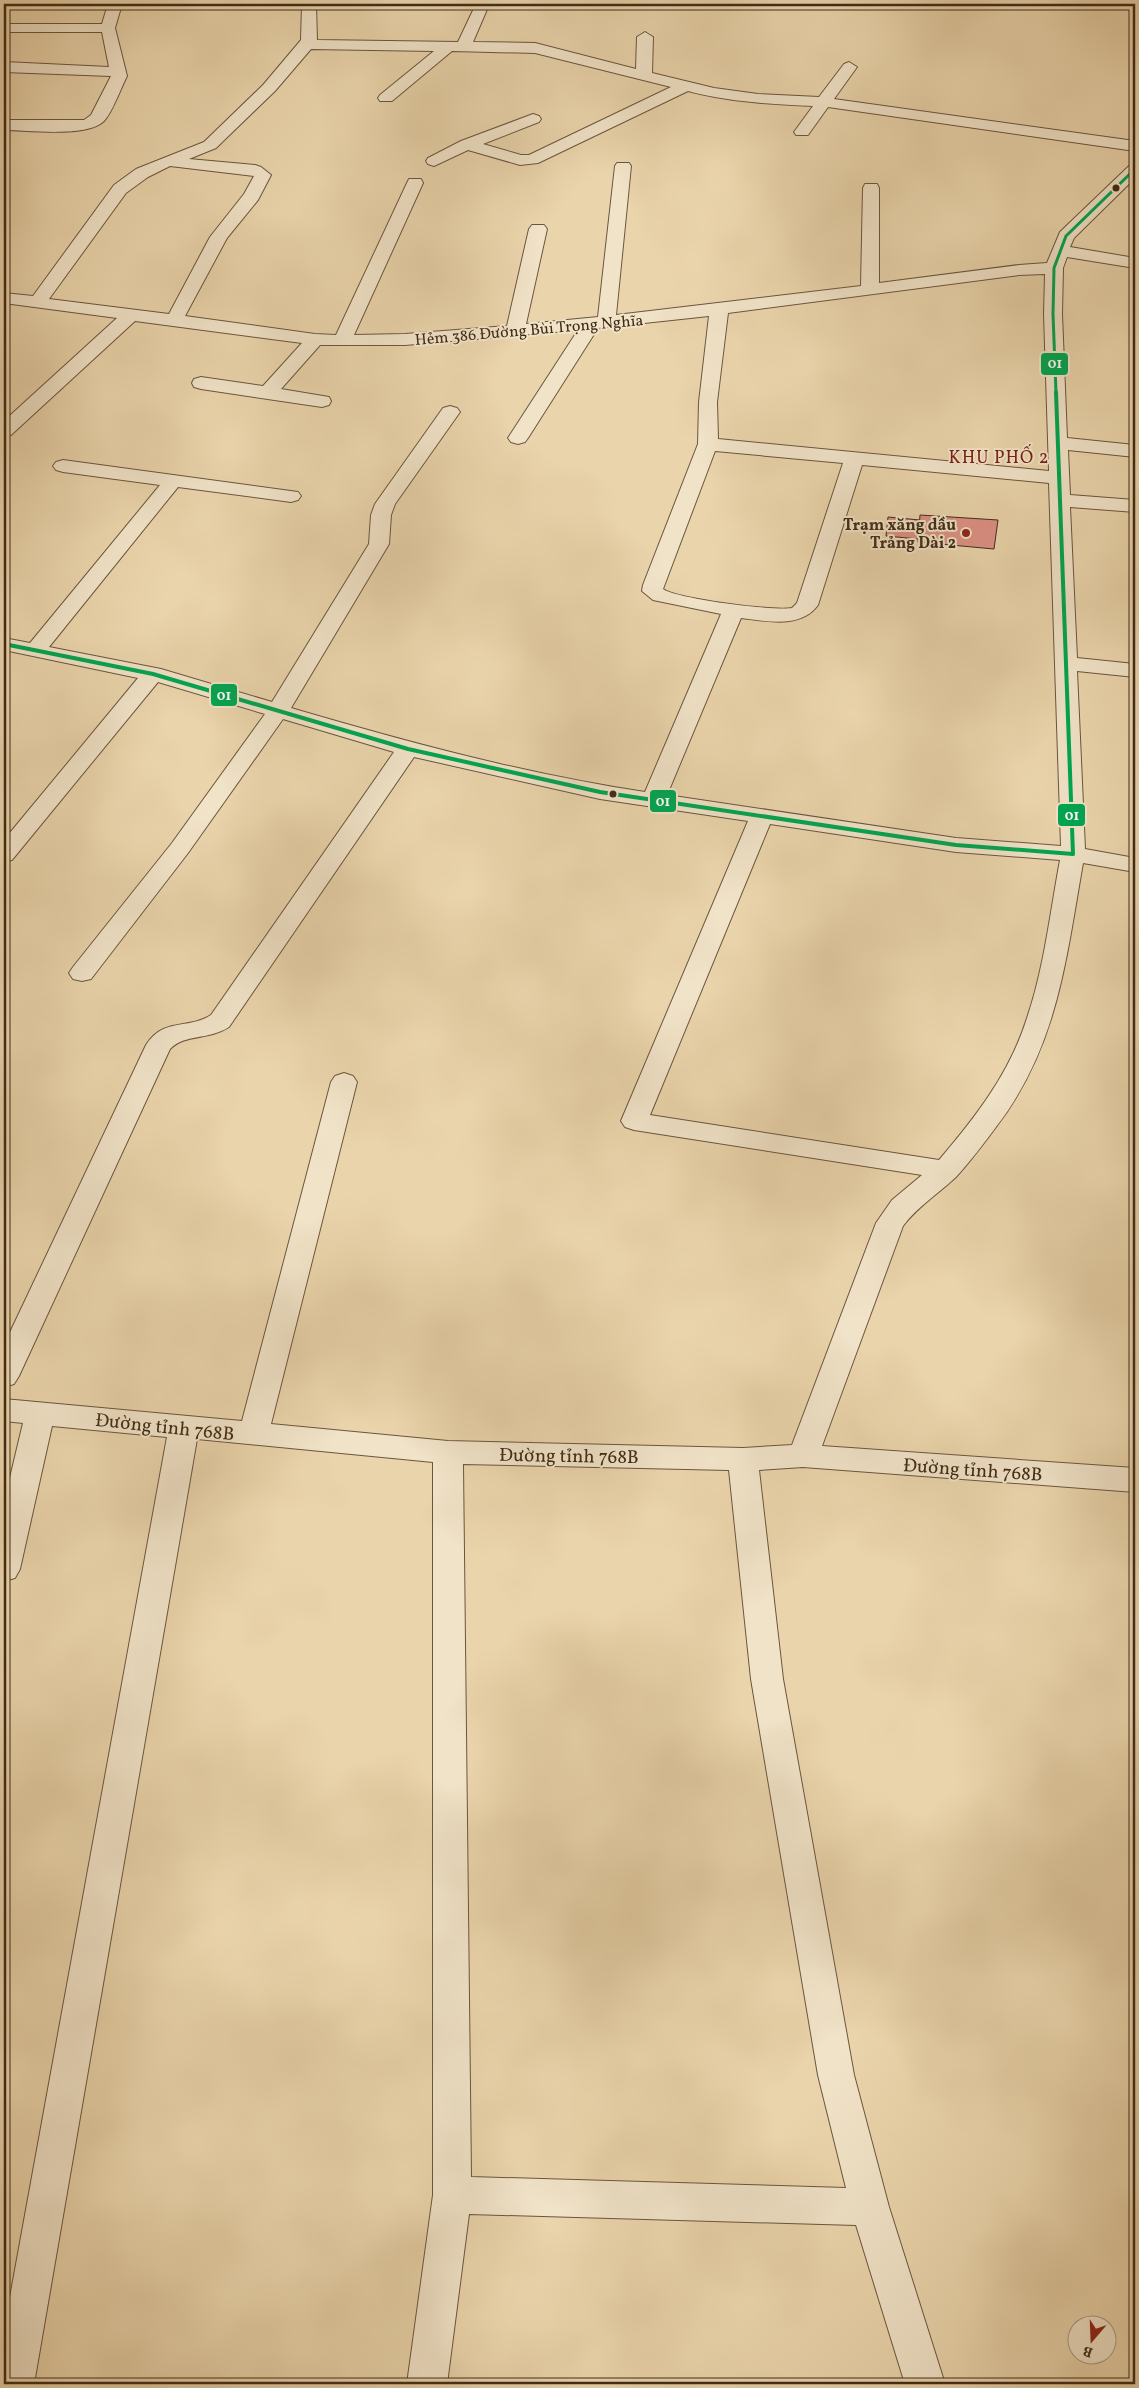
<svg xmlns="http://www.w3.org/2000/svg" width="1139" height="2388" font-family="Vollkorn,serif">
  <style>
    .building { fill: #dd9185; stroke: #402c18 }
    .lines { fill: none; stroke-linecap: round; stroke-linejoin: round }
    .minor-casing { stroke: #6a563d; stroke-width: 2 }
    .minor { fill: #f1e3c8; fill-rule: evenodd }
    .bus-1-far1-casing { stroke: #f1e3c8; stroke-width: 5.5 }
    .bus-1-casing { stroke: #f1e3c8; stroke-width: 7 }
    .bus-1-far1 { stroke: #00a651; stroke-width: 3 }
    .bus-1 { stroke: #00a651; stroke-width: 4 }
    .bus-dot { fill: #402c18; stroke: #f1e3c8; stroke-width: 2 }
    .poi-dot { fill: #8f2418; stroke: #f1e3c8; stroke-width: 2 }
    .labels { text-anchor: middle; stroke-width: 4; stroke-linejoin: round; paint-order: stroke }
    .far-street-label { font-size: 16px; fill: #402c18; stroke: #f1e3c8 }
    .far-poi-label { font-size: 16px; font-weight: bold; fill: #402c18; stroke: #f1e3c8; text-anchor: end }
    .far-quarter-label { font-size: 18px; letter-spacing: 1px; fill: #7a1f14; stroke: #f1e3c8 }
    .street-label { font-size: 19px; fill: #402c18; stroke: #f1e3c8 }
    .line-badge { stroke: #f1e3c8; stroke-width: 2 }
    .badge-label { font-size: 14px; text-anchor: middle; font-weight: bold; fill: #fff }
  </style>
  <rect width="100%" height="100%" fill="#ead4ab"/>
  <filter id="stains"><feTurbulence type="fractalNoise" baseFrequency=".004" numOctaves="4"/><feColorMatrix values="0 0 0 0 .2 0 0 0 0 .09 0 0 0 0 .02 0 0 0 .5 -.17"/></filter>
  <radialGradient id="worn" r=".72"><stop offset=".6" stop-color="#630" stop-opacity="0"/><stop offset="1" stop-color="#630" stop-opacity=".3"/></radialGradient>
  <path class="building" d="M920 515 998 520 994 549 918 542Z
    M888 517 920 520 918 539 886 536Z"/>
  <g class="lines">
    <defs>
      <path id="minor" d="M108 4H122L115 28 127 76C121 88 112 113 104 121 87 138 27 130 4 130V120H84L91 115 111 76 4 72V62L109 67 102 32H4V24H102Z
        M302 4H316L317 40 458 42 476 4H486L488 7 473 42 535 43 636 69 637 37 645 32 653 37 652 73 714 88 758 94 819 97 844 64 849 62 857 67 834 99 1135 141V151L828 107 808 135H796L794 132 813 106C770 104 729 102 688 91L538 163 520 165 468 150 434 166 428 164 426 161 428 158 461 141 533 114 539 116 541 119 539 122 483 144 521 155H529L671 87 535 53 452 51 392 101H380L378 98 380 95 434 51 311 49 275 91 216 148 189 159 255 165 261 167 271 175 258 200 227 238 185 316 315 334 336 335 407 183 409 179H421L423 183 354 335 405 334 507 326 529 229 532 225H544L547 229 526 324 598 317 615 166 617 163H629L631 166 616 315 861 286 863 188 865 184H877L879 188V283L1019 265 1047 263 1060 232 1129 166 1135 164V178L1074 238 1070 247 1135 258V268L1067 257 1063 268 1062 314 1067 438 1135 445V457L1068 450 1070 495 1135 500V512L1070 507 1077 658 1135 664V677L1077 671 1085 849 1135 858V872L1083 863C1066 959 1058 1046 996 1127 984 1143 970 1162 956 1177 938 1194 918 1206 903 1226L822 1446 1135 1468V1492L803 1467 759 1470 783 1679 854 2075 889 2207 945 2384H905L856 2225 469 2214 447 2384H407L433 2195V1462L197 1439 34 2384H4V2330L167 1437 52 1426 20 1569 15 1578 4 1581V1503L23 1423 4 1421V1399L242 1421 331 1082 335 1076 344 1073 353 1076 357 1082 271 1424 448 1441 743 1448 792 1445 876 1223 892 1200 922 1175 634 1130 625 1127 621 1121 748 821 600 799 414 757 229 1027C207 1041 186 1033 170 1049L19 1376 14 1384 4 1387V1345L146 1045C164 1017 188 1030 211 1015L394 752 283 719 188 853 91 979 82 981 73 979 69 973 73 967 172 843 265 714 158 682 12 860 4 862V840L138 678 4 650V638L30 643 160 485 63 472 56 470 53 466 56 462 63 460 298 492 301 496 298 500 291 502 178 487 49 647 161 669 272 702 369 544 371 515 375 504 443 408 450 406 457 408 460 412 395 504 391 515 389 544 291 708C407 742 525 774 645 792L721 614 653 600 642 591 643 585 698 444 699 402 709 316 598 328 528 438 525 442 518 444 511 442 508 438 578 330 405 345H320L281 389 329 397 331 401 329 405 322 407 201 389 194 387 192 383 194 379 201 377 263 386 302 343 135 321 11 435 4 437V421L117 318 4 303V293L33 296 114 185 136 169 204 142 263 85 301 40ZM170 166 254 176 244 194 210 237 169 314 49 299 126 193 148 177ZM1045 274 1044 314 1049 471 718 439 717 402 728 313 1019 275ZM715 451 843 463 797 603 792 608C774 611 677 599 663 589ZM862 465 1049 483 1061 846 956 838 667 795 741 618C766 621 801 629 818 605ZM770 824 956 852 1060 860C1050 913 1044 970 1026 1021 1009 1074 975 1118 939 1160L650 1115ZM463 1464 729 1470 751 1679 818 2075 846 2188 471 2177Z
        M1113 4H1135V10L1115 7Z"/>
    </defs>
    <use href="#minor" class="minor-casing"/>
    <use href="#minor" class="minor"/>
    <defs>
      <path id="bus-1-far1" d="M1056 393 1053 314 1054 268 1066 236 1135 169"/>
      <path id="bus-1" d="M4 644 153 674 408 749 600 792 956 845 1073 854 1056 392"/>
    </defs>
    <use href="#bus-1-far1" class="bus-1-far1-casing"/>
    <use href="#bus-1" class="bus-1-casing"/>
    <use href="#bus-1-far1" class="bus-1-far1"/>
    <use href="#bus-1" class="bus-1"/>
  </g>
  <g class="bus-dot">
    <circle cx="1116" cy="188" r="4.5"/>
    <circle cx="613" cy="794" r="4.5"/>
  </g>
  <circle class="poi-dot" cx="966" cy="533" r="5"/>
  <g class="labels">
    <g class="far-street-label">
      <text transform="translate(529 329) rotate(-5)" y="6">Hẻm 386 Đường Bùi Trọng Nghĩa</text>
    </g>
    <g class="far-poi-label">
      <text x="956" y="530">Trạm xăng dầu<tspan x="956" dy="18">Trảng Dài 2</tspan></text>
    </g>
    <g class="far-quarter-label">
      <text x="999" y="463">KHU PHỐ 2</text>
    </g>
    <g class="street-label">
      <text transform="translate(165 1426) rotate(6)" y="7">Đường tỉnh 768B</text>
      <text transform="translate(569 1455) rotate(1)" y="7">Đường tỉnh 768B</text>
      <text transform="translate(973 1469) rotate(4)" y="7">Đường tỉnh 768B</text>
    </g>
  </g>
  <g class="line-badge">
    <rect x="1040" y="352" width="29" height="24" rx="5" fill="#00a651"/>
    <rect x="210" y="683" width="28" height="24" rx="5" fill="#00a651"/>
    <rect x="649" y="789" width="28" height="24" rx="5" fill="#00a651"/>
    <rect x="1057" y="803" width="29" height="24" rx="5" fill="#00a651"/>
  </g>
  <g class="badge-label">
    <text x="1055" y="368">01</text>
    <text x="224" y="700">01</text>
    <text x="663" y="806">01</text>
    <text x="1072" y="820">01</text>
  </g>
  <rect width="1139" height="2388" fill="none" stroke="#ead4ab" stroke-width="20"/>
  <rect x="5" y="5" width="1129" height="2378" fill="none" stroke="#402c18" stroke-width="2.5"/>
  <rect x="10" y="10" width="1119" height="2368" fill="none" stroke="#402c18"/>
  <g transform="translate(1092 2340) rotate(199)"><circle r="24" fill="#f1e3c8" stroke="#aa9a82"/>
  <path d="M0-4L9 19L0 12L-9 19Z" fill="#8f2418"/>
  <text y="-8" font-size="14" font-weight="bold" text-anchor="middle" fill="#402c18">B</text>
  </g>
  <rect width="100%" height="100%" filter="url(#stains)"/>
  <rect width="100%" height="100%" fill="url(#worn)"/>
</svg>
